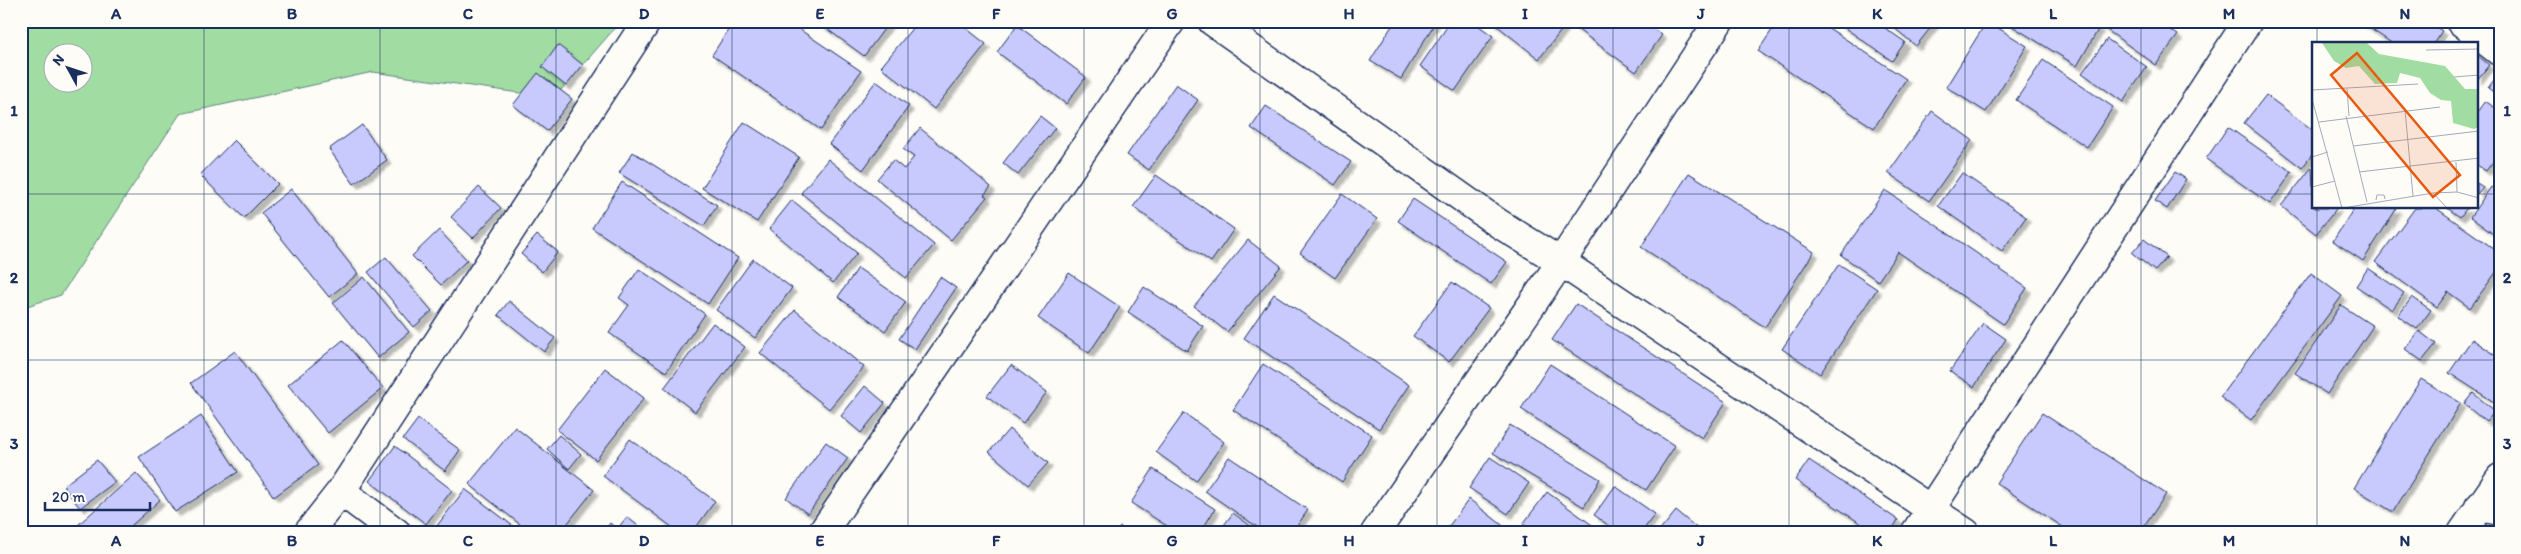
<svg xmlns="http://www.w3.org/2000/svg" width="2521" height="554" font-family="Itim,sans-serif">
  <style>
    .green { fill: #a1dca2; stroke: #5e8680; fill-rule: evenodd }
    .building { fill: #c8c9fc; stroke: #1b2f5e; filter: url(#shadow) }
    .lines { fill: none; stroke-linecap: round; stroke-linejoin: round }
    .minor-casing { stroke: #1b2f5e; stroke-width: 31 }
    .tertiary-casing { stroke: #1b2f5e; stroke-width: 31 }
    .minor { stroke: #fdfcf7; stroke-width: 28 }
    .tertiary { stroke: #fdfcf7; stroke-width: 28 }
    .grid { fill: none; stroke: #1b2f5e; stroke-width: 1; stroke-opacity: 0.55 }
    .inset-road { fill: none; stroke: #a3aaba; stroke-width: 1 }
    .view { fill: #e8590c; fill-opacity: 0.15; stroke: #e8590c; stroke-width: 2.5 }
    .inset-edge { fill: none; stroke: #1b2f5e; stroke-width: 2.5 }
    .neatline { fill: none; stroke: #1b2f5e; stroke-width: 2 }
    .grid-label { font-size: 16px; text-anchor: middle; font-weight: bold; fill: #1b2f5e }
  </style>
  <defs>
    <filter id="shadow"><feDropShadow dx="4.5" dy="4.5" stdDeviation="1" flood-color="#0004"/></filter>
  </defs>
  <rect width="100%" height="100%" fill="#fdfcf7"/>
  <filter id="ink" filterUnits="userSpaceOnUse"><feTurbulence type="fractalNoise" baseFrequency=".02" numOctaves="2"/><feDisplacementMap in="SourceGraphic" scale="10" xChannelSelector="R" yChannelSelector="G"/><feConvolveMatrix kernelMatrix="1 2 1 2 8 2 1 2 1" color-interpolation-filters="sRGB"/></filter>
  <g filter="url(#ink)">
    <path class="green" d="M21 21H621L554 98 373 72 180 114 61 295 21 308ZM52 52H82V82H52Z"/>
    <path class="building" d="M734 21H787L861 71 821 130 712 55Z
      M816 21H890L864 56Z
      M918 21H957L986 44 934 109 881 67Z
      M1395 21H1436L1401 79 1370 61Z
      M1451 21H1472L1493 36 1455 91 1420 66Z
      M1491 21H1556L1564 27 1539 59Z
      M1566 21H1642L1662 35 1636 72Z
      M1778 21H1818L1906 79 1874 128 1758 51Z
      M1835 21H1875L1905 42 1892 61Z
      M1886 21H1936L1916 46Z
      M1987 21 2027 46 1986 112 1946 87Z
      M2004 21H2088L2099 28 2077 66Z
      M2098 21H2158L2178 35 2156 65 2097 23Z
      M2359 21H2427L2442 31 2433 44H2393Z
      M1017 25 1086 77 1066 104 997 52Z
      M2107 39 2147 67 2123 102 2082 73Z
      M558 45 583 65 566 86 542 67Z
      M2477 55 2489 65 2477 80Z
      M2043 60 2113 107 2087 147 2016 100Z
      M2500 72V97L2488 88Z
      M538 73 572 99 547 131 513 105Z
      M876 81 909 106 863 170 829 144Z
      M1176 84 1198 100 1149 170 1127 155Z
      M2266 95 2314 131V152L2302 168 2244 123Z
      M2485 101 2500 111V152L2486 171 2477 165V112Z
      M1266 106 1351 162 1335 185 1251 128Z
      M1932 111 1972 140 1929 201 1888 173Z
      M1040 116 1055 128 1018 175 1003 163Z
      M744 122 799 157 757 222 702 188Z
      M362 125 387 160 354 184 329 149Z
      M2228 127 2292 172 2270 204 2206 159Z
      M920 128 991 187 984 195 987 197 951 240 877 179 893 160 904 169 914 157 903 149Z
      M234 140 278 184 244 218 200 175Z
      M633 152 717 205 704 226 619 173Z
      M828 159 934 245 906 278 801 193Z
      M2312 167 2314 208H2337L2316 234 2281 206Z
      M2175 172 2186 179 2167 209 2155 201Z
      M1689 173 1814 252 1765 327 1641 247Z
      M1962 173 2026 217 2002 251 1938 206Z
      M1156 175 1234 229 1211 262 1133 207Z
      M622 182 738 258 708 304 592 228Z
      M2477 183 2483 187 2477 194Z
      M479 187 501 208 473 238 451 217Z
      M2491 187 2500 193V239L2470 217Z
      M291 189 358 274 329 297 261 213Z
      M1885 190 2027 288 2003 324 1898 252 1878 281 1841 255Z
      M1342 194 1377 219 1335 278 1300 253Z
      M1413 199 1507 262 1491 284 1398 221Z
      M792 200 857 253 833 283 769 229Z
      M2354 208H2397L2363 261 2333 241Z
      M2415 208H2436L2500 253V267L2470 308 2448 292 2437 307 2375 262Z
      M2447 208H2467L2460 217Z
      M439 230 467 260 441 285 412 256Z
      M537 235 558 252 542 272 521 254Z
      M2144 239 2167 257 2155 271 2132 253Z
      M1248 240 1281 266 1227 332 1194 306Z
      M386 257 432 311 414 327 368 272Z
      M753 259 792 288 755 338 716 310Z
      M1839 264 1877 289 1820 374 1782 349Z
      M858 268 906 302 885 331 838 297Z
      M2368 268 2404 293 2392 310 2356 286Z
      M639 269 705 314 666 372 609 333 629 305 619 298Z
      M1069 273 1120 307 1089 353 1038 318Z
      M2311 273 2342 296 2251 420 2220 397Z
      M364 277 409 332 378 358 333 303Z
      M940 277 956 288 915 349 899 339Z
      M1452 282 1489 308 1449 362 1413 336Z
      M1144 287 1203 326 1187 351 1128 312Z
      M1274 294 1409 385 1379 429 1244 338Z
      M2412 297 2431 310 2417 329 2398 316Z
      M509 301 555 338 544 352 498 315Z
      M1576 304 1726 402 1702 438 1552 340Z
      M2341 305 2373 326 2327 394 2295 373Z
      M795 310 864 367 829 409 760 353Z
      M713 323 745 347 695 412 664 388Z
      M1983 323 2006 339 1974 387 1950 371Z
      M2419 331 2436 344 2422 361 2405 349Z
      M2472 339 2500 358V399L2497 404 2449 373Z
      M343 340 383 388 328 433 288 385Z
      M235 351 318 465 274 497 191 383Z
      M1263 364 1372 435 1342 482 1233 410Z
      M1550 364 1675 446 1646 490 1521 409Z
      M1011 365 1047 392 1023 423 987 396Z
      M605 368 644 398 596 460 557 430Z
      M2421 379 2461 403 2393 512 2354 488Z
      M865 386 885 403 861 433 841 416Z
      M2473 393 2495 411 2486 422 2464 404Z
      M1184 413 1224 442 1196 481 1156 452Z
      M2042 413 2166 494 2140 533H2072L1996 483Z
      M201 416 238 472 175 512 139 457Z
      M418 419 460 450 445 471 403 439Z
      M1510 425 1600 479 1584 507 1493 453Z
      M515 427 594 490 560 533H531L469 484Z
      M1009 429 1048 463 1028 485 989 452Z
      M559 435 581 454 569 469 547 449Z
      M630 439 715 501 692 533H680L603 476Z
      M826 442 848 458 808 514 786 498Z
      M395 446 452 490 426 524 369 481Z
      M1229 457 1308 510 1292 533H1266L1205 491Z
      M1490 457 1529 483 1508 514 1469 488Z
      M97 460 115 482 80 508 63 486Z
      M1809 460 1898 520 1890 533H1862L1866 527 1795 480Z
      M1153 469 1215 509 1200 533H1178L1131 503Z
      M136 473 160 500 123 533H69Z
      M1615 486 1655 514 1641 533H1619L1594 515Z
      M465 489 522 533 433 531Z
      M1547 492 1603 533H1535L1523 524Z
      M1469 499 1502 525 1496 533H1449L1446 530Z
      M1676 511 1703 533H1658Z
      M1233 513 1260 533H1218Z
      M627 517 647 533H603L610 523 617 529Z
      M2222 525 2234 533H2217Z
      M1120 527 1130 533H1116Z"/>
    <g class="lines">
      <defs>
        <path id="minor" d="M1212 21 1498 223 1561 262 1966 533
          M2460 21 2500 52
          M341 491 397 533
          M2479 507 2500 511
          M308 533 341 491 647 21
          M822 533 1171 21
          M1375 533 1561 262 1719 21
          M1915 533 2248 21"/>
        <path id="tertiary" d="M2462 533 2500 478"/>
      </defs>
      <use href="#minor" class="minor-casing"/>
      <use href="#tertiary" class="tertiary-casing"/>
      <use href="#minor" class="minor"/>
      <use href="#tertiary" class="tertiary"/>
    </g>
  </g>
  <path class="grid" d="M204 21V533M380 21V533M556 21V533M732 21V533M908 21V533M1084 21V533M1260 21V533M1437 21V533M1613 21V533M1789 21V533M1965 21V533M2141 21V533M2317 21V44M21 194H2314M2477 194H2500M2317 208V533M21 360H2500"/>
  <g transform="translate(2312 42)">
    <rect width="166" height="166" fill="#fdfcf7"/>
    <path d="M10 1H55L67 12 133 24 153 47H166V85L162 87 141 81 139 59 129 58 118 51 108 36 88 31 85 41 63 42 47 24 34 26 22 19Z" fill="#a1dca2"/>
    <path class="inset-road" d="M114 8 167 7M142 35 167 33M35 47 37 74M0 48 106 42M0 57 30 166M93 68 101 154M34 74 55 160M7 80 128 65M41 104 167 89M0 115 16 110M144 120 145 150M47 130 167 116M0 145 23 139M121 151 135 166M64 158 65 153H72L73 157M31 166 121 151 145 150 167 156"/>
    <path class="view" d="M45 11 148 133 121 155 19 33Z"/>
    <rect width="166" height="166" class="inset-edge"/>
  </g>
  <rect width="2521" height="554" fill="none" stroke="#fdfcf7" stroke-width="55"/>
  <g transform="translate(68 68) rotate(310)"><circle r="24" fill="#fdfcf7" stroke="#a3aaba"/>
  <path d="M0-4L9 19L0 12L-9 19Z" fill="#1b2f5e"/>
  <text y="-8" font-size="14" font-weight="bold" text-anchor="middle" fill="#1b2f5e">N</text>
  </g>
  <path d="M45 502v8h105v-8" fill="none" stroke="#1b2f5e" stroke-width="2.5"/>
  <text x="52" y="502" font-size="15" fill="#1b2f5e" stroke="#fdfcf7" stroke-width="4" paint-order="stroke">20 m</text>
  <rect x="28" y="28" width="2466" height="498" class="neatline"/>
  <g class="grid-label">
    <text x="116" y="19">A</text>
    <text x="292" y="19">B</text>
    <text x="468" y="19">C</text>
    <text x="644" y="19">D</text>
    <text x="820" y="19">E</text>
    <text x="996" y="19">F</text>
    <text x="1172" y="19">G</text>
    <text x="1349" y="19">H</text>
    <text x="1525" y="19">I</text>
    <text x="1701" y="19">J</text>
    <text x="1877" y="19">K</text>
    <text x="2053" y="19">L</text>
    <text x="2229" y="19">M</text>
    <text x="2405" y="19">N</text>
    <text x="14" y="116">1</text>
    <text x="2507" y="116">1</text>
    <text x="14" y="283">2</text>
    <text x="2507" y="283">2</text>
    <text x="14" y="449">3</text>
    <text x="2507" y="449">3</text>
    <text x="116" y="546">A</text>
    <text x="292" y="546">B</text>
    <text x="468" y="546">C</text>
    <text x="644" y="546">D</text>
    <text x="820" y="546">E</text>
    <text x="996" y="546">F</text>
    <text x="1172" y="546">G</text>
    <text x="1349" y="546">H</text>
    <text x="1525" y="546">I</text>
    <text x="1701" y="546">J</text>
    <text x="1877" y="546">K</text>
    <text x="2053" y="546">L</text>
    <text x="2229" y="546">M</text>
    <text x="2405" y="546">N</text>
  </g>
</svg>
